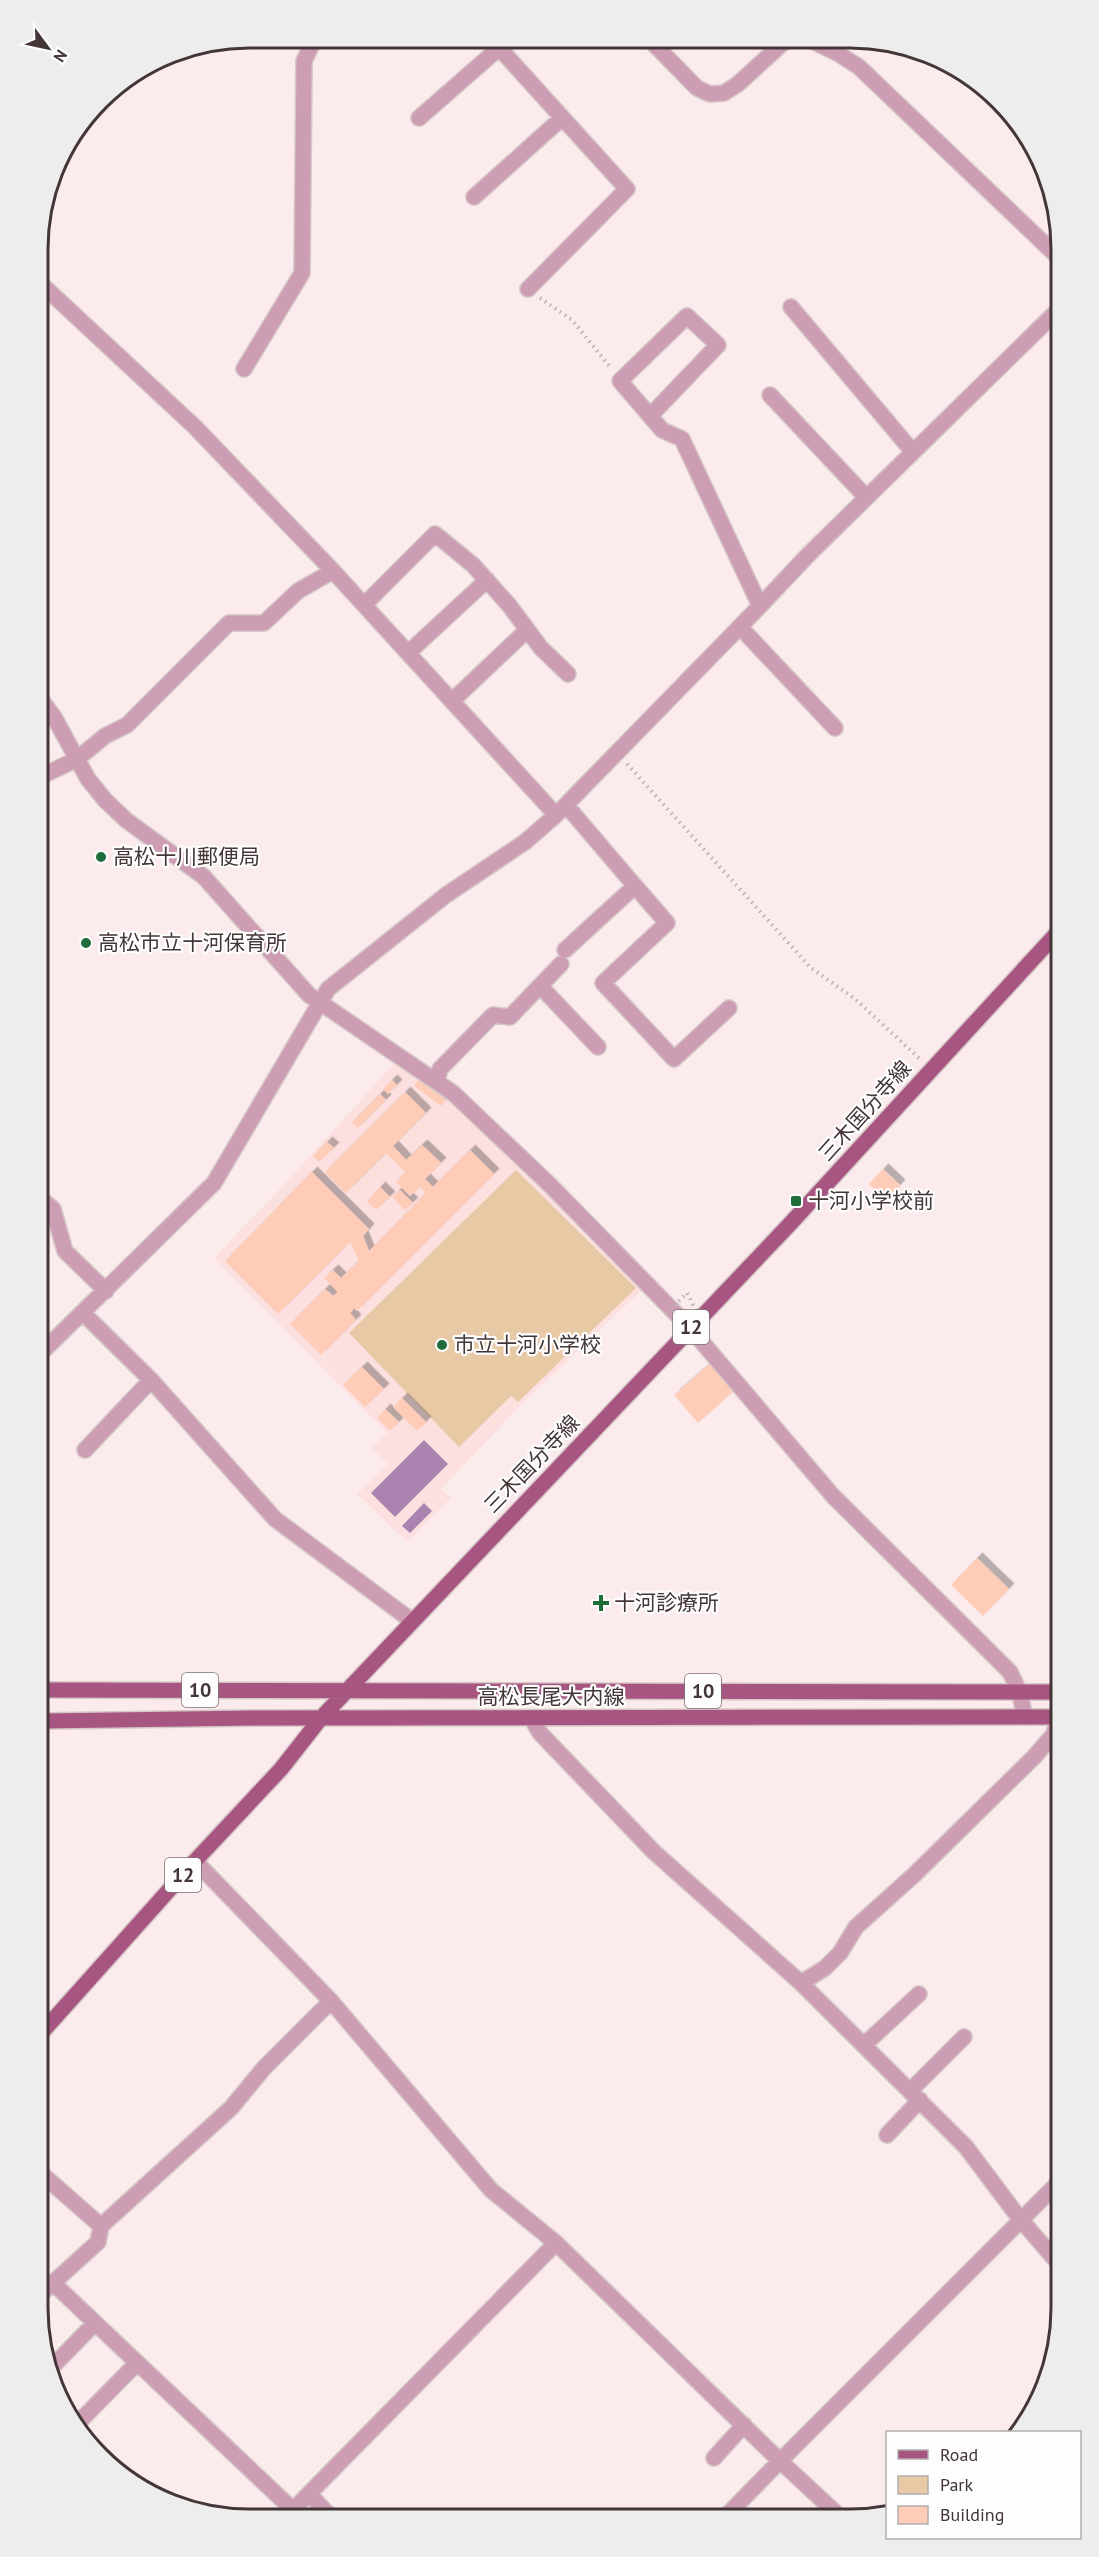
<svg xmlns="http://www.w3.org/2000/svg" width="1099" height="2557" font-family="'PT Sans','Noto Sans JP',sans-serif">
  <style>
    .built { fill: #fce0e0 }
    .green { fill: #e8c9a6 }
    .water { fill: #aa83b0 }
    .building { fill: #feccb7; filter: url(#shadow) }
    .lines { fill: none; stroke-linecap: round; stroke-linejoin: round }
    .street-casing { stroke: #d6c7c8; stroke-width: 18 }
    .primary-casing { stroke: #d6c7c8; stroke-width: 18 }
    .path { stroke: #bfafb0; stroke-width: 4; stroke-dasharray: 1.5 4.5; stroke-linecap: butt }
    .street { stroke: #cc9db3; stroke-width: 15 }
    .primary { stroke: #a75681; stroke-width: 15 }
    .path-bridge { stroke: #bfafb0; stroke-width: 4; stroke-dasharray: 1.5 4.5; stroke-linecap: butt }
    .poi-dot { fill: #206d3c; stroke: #fdfdfd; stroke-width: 2 }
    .labels { text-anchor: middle; stroke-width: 4.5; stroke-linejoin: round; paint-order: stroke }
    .shield { fill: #fdfdfd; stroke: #7c7172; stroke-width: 1.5 }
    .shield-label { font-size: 20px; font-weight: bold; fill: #443536 }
    .poi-label { font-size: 21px; fill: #443536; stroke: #fdfdfd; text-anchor: start }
    .street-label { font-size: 21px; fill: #443536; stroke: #fdfdfd }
    .rim { fill: none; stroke: #443536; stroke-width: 3 }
  </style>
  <defs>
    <filter id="shadow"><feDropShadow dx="5.5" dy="-5.5" stdDeviation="0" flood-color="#0004"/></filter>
  </defs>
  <rect width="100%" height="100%" fill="#fbebec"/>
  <path class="built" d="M396 1061 465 1113 644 1288 524 1402 441 1489 451 1498 407 1542 357 1494 388 1464 371 1448 387 1433 214 1258 293 1175Z"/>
  <path class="green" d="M516 1170 636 1288 518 1402 511 1396 459 1447 349 1333Z"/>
  <path class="water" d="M424 1440 448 1464 395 1517 371 1493Z
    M424 1503 432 1511 410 1533 402 1526Z"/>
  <path class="building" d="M392 1080 397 1085 388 1094 383 1089Z
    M418 1080 446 1100 441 1106 414 1086Z
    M405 1092 426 1113 393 1146 406 1160 422 1145 441 1163 425 1179 433 1187 470 1150 494 1174 357 1311 354 1308 350 1313 356 1320 321 1355 290 1324 325 1289 333 1296 338 1292 324 1278 333 1270 341 1278 359 1261 350 1242 278 1314 225 1261 312 1172 369 1229 363 1236 369 1251 426 1193 420 1187 410 1196 396 1182 405 1172 386 1153 346 1193 325 1172Z
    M380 1094 386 1100 358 1128 352 1122Z
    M327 1142 334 1148 319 1162 313 1156Z
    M883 1169 900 1185 886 1200 869 1184Z
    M380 1187 390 1197 376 1210 367 1201Z
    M400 1190 413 1203 405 1210 392 1197Z
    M711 1363 734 1391 698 1423 674 1395Z
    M362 1367 384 1389 365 1407 343 1385Z
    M402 1398 426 1422 417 1431 393 1407Z
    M385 1409 399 1422 390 1431 377 1418Z
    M977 1558 1009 1589 983 1616 951 1585Z"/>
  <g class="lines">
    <defs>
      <path id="street" d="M491 39 627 189 528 289
        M650 40 697 88 710 94 724 93 738 84 785 41
        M812 41 839 54 859 67 1055 254
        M419 118 499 48
        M474 197 562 118
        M38 281 195 427 333 571 556 815
        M791 307 913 452
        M244 369 302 273 304 61 315 38
        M770 395 866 497
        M650 416 718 345 687 316 620 381 662 430 682 439 760 606
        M364 605 435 534 473 565 509 605 541 648 568 674
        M740 627 835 728
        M408 653 487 580
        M39 697 54 717 88 779 105 800 126 820 204 877 309 995 453 1093 550 1185 690 1328 833 1496 1010 1672 1019 1691 1025 1717
        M452 701 527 630
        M40 777 77 759 105 736 127 725 229 623H264L298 591 333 571
        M566 805 635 886
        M565 950 635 886 667 923 603 983 674 1059 729 1008
        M540 986 598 1047
        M437 1082 440 1069 493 1015 510 1017 561 964
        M41 1199 53 1209 65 1251 106 1291
        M83 1313 151 1380 275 1519 412 1621
        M41 1353 214 1183 328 989 446 895 525 842 556 815 760 606 808 555 1055 313
        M85 1450 151 1380
        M532 1719 540 1733 654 1852 801 1983 966 2147 1020 2219 1061 2266
        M195 1861 331 2001 491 2190 556 2243
        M801 1983 825 1968 840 1953 856 1927 915 1874 1034 1757 1054 1734 1059 1709
        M864 2045 919 1994
        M910 2091 964 2037
        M887 2135 920 2100
        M44 2176 101 2226 98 2242 44 2291
        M101 2226 231 2108 264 2068 331 2001
        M53 2283 293 2510
        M49 2370 95 2323
        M79 2422 137 2363
        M714 2458 744 2425
        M309 2494 329 2515
        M729 2513 780 2461 836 2513
        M288 2515 556 2243 780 2461 1061 2180"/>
      <path id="primary" d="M43 1690 1059 1692
        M43 1721 252 1718 1059 1717
        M44 2030 195 1861 281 1769 321 1718 789 1225 1057 933"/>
    </defs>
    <use href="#street" class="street-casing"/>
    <use href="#primary" class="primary-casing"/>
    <path class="path" d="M540 298 572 320 611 368
      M627 764 811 968 854 998 919 1058"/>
    <use href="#street" class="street"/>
    <use href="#primary" class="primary"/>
    <path class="path-bridge" d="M666 1314 687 1293 706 1330"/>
  </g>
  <g class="poi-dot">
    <circle cx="101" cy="857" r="6"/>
    <circle cx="86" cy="943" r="6"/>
    <rect x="790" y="1195" width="12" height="12" rx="3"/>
    <circle cx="442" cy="1345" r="6"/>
    <path d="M598 1594h6v6h6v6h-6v6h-6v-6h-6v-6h6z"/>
  </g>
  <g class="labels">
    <g class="shield">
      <rect x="673" y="1310" width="36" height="34" rx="4.5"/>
      <rect x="182" y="1673" width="36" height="34" rx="4.5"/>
      <rect x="685" y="1674" width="36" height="34" rx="4.5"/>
      <rect x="165" y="1858" width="36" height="34" rx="4.5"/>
    </g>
    <g class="shield-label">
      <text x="691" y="1334">12</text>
      <text x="200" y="1697">10</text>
      <text x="703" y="1698">10</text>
      <text x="183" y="1882">12</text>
    </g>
    <g class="poi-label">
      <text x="113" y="864">高松十川郵便局</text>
      <text x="98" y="950">高松市立十河保育所</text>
      <text x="808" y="1208">十河小学校前</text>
      <text x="454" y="1352">市立十河小学校</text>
      <text x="614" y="1610">十河診療所</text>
    </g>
    <g class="street-label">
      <text transform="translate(865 1111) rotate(-48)" y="7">三木国分寺線</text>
      <text transform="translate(532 1464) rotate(-46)" y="7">三木国分寺線</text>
      <text x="551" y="1704">高松長尾大内線</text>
    </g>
  </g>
  <path d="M0 0H1099V2557H0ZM249 48H850A201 201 0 0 1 1051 249V2308A201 201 0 0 1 850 2509H249A201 201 0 0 1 48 2308V249A201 201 0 0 1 249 48Z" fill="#eeeded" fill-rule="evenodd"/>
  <path class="rim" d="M249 48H850A201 201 0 0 1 1051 249V2308A201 201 0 0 1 850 2509H249A201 201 0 0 1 48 2308V249A201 201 0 0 1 249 48Z"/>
  <rect x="886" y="2431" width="195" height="108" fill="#fdfdfd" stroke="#b3adad" stroke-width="1.5"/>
  <rect x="898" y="2450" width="30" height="9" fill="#a75681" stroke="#b3adad" stroke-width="1.5"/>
  <text x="940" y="2461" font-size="18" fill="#443536">Road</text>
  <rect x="898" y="2476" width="30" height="18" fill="#e8c9a6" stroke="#b3adad" stroke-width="1.5"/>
  <text x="940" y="2491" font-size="18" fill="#443536">Park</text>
  <rect x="898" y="2506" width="30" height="18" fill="#feccb7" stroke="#b3adad" stroke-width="1.5"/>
  <text x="940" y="2521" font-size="18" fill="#443536">Building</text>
  <g transform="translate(48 48) rotate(123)" stroke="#fdfdfd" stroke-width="4.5" paint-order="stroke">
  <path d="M0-4.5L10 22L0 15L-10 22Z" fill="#443536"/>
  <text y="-9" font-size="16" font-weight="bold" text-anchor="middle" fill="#443536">N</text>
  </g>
</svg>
